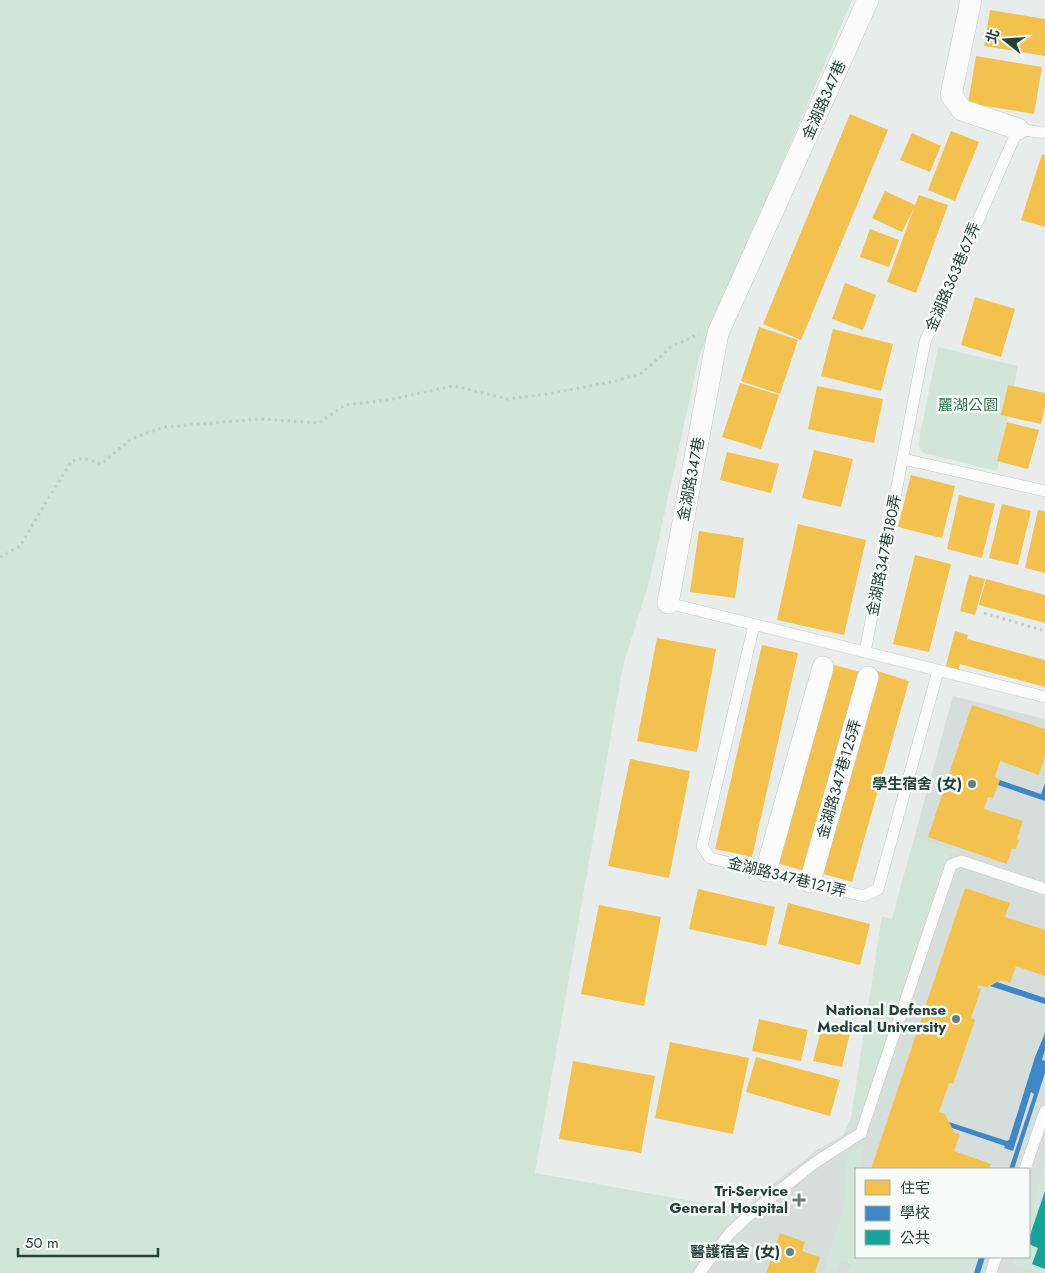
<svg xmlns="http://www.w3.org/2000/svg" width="1045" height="1273" font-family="Jost,'Noto Sans TC',sans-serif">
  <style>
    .built { fill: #d6dedb; fill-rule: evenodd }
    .green { fill: #d1e6d8 }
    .homes { fill: #f2c14e }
    .schools { fill: #3f88c5 }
    .public { fill: #17a398 }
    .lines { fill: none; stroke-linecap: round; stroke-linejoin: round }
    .lane-casing { stroke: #c5cac8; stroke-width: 12 }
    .street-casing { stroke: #c5cac8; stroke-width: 22 }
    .path { stroke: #c3ccca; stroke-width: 3; stroke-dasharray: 2.5 4; stroke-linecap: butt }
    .lane { stroke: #fcfcfc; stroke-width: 11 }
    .street { stroke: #fcfcfc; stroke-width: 21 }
    .poi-dot { fill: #697e78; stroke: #f7fbf9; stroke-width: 2 }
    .labels { text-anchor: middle; stroke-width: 5; stroke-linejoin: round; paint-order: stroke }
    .street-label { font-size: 15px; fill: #24423a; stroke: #f7fbf9 }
    .park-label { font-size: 15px; fill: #2d7a4b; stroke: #f7fbf9 }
    .poi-label { font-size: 15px; font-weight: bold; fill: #24423a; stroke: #f7fbf9; text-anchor: end }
  </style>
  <rect width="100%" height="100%" fill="#e8edeb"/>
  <path class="built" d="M953 696 1045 719V1273H689L723 1227 763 1192 817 1150 843 1135 851 1118 882 917 892 919ZM856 1169H1029V1257H856Z"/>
  <path class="green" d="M0 0H852L699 357 650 579 623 666 535 1173 742 1210 723 1227 689 1273H0Z
    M938 347 1018 366 997 471 924 453 920 450 918 444Z
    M915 837 961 852 951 853 947 857 861 1112 854 1124 843 1135 851 1118 882 917 892 919Z
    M864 1145 860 1169H856V1257H979L974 1273H847L851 1264 840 1260 835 1273H823L844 1208 848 1153Z
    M1045 1168V1190L1029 1238V1216Z
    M1029 1244 1038 1248 1032 1264 1045 1269V1273H1038L1012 1264 1015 1257H1029Z"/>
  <path class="homes" d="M990 10 1045 19V56L984 46Z
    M976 56 1042 67 1034 114 968 103Z
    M850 114 888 130 801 340 763 324Z
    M951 131 979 142 955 201 928 190Z
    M912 133 941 146 930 172 900 160Z
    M1042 154 1045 155V227L1021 220Z
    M885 191 915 205 919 195 948 205 916 293 887 282 914 208 902 232 872 218Z
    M870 229 899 240 889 267 860 257Z
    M845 283 876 295 863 330 832 319Z
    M975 297 1015 309 1001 357 961 345Z
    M759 327 798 340 780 394 741 381Z
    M833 329 893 344 881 391 821 376Z
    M740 383 779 395 761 449 722 437Z
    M1008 385 1045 393V407L1041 424 1001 415Z
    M817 386 883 399 874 443 808 429Z
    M1007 422 1039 430 1028 469 997 461Z
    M814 450 853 459 841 507 802 498Z
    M727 452 779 464 771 493 720 480Z
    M911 475 955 486 942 538 898 527Z
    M959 495 995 504 982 558 947 549Z
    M1002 504 1031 511 1018 565 989 558Z
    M1038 510 1045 511V573L1025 568Z
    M798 524 866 540 844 635 777 620Z
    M699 531 744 538 735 598 690 592Z
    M915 555 951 564 929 652 893 644Z
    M969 575 985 579 975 615 960 611Z
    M986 579 1045 595V623L979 605Z
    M955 631 968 635 967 639 1045 660V687L960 664 958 672 945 669Z
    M657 638 716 649 697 752 637 741Z
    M762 645 798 653 752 857 715 849Z
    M830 664 864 673 808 872 774 862Z
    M874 670 909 681 852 882 817 872Z
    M972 705 1045 729V756L1039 775 1000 761 995 777 1000 780 993 798 988 797 984 809 1023 821 1017 839 1019 840 1016 849 1012 848 1007 864 928 837Z
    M630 759 690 771 669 878 608 866Z
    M965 888 1010 903 1005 917 1045 930V976L1016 966 1010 983 1001 980 986 987 978 985 977 988 981 989 971 1018 975 1020 953 1084 949 1083 939 1112 945 1114 954 1132 960 1134 954 1151 991 1164 989 1169H871Z
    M698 889 775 907 766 946 689 929Z
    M788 903 870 924 860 965 778 944Z
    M599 905 661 917 644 1006 581 994Z
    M759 1019 808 1030 801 1061 752 1051Z
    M822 1026 850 1033 842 1067 813 1061Z
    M670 1042 749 1058 733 1134 655 1118Z
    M756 1057 840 1080 830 1116 746 1092Z
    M573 1061 655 1076 641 1153 559 1139Z
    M780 1233 805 1242 802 1251 820 1257 815 1273H766Z"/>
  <path class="schools" d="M1000 780 1041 794 1045 783V801L998 785Z
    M997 982 1045 998V1004L990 986Z
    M1045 1033V1050L1042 1060 1045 1061V1073L1014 1169H1009L1034 1094 1031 1092 1013 1151 1004 1148 1005 1146 952 1128 949 1122 1007 1141 1009 1140 1035 1057Z
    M979 1257H985L980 1273H974Z"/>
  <path class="public" d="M1045 1191V1269L1032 1264 1038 1248 1029 1244V1238Z"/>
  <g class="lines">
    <defs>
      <path id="lane" d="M903 459 1045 491
        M668 603 1045 697
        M754 625 702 846 710 858 864 896 878 889 938 671
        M865 652 925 342 1018 129 1045 133
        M1025 1169 1045 1111
        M699 1273 730 1233 748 1216 813 1164 861 1133 951 865 961 861 1045 889
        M991 1273 996 1257"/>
      <path id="street" d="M971 0 951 95 962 110 1018 129
        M668 603 718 333 868 0
        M766 871 823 667
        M810 882 868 677"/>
    </defs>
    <use href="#lane" class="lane-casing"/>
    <use href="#street" class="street-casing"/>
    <path class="path" d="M0 557 20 546 49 497 72 461 84 458 101 464 131 439 164 427 260 419 319 423 345 405 388 400 453 386 508 399 547 394 616 381 642 373 671 347 699 334
      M984 613 1045 631"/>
    <use href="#lane" class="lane"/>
    <use href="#street" class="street"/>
  </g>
  <g class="poi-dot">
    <circle cx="972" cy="784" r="5"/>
    <circle cx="956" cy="1019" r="5"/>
    <path d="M796.5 1192.5h5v5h5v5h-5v5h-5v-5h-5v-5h5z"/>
    <circle cx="790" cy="1252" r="5"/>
  </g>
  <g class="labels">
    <g class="street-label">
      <text transform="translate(824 100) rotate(-66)" y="5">金湖路347巷</text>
      <text transform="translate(953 277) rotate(-67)" y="5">金湖路363巷67弄</text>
      <text transform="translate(691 479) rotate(-79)" y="5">金湖路347巷</text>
      <text transform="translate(884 555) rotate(-79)" y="5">金湖路347巷180弄</text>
      <text transform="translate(839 779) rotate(-74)" y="5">金湖路347巷125弄</text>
      <text transform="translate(787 877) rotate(14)" y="5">金湖路347巷121弄</text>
    </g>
    <g class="park-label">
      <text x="968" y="410">麗湖公園</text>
    </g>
    <g class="poi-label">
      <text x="962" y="789">學生宿舍 (女)</text>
      <text x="946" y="1015">National Defense<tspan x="946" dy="17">Medical University</tspan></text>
      <text x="788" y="1196">Tri-Service<tspan x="788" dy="17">General Hospital</tspan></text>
      <text x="780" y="1257">醫護宿舍 (女)</text>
    </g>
  </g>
  <rect x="855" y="1168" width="175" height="90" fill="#f7fbf9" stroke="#a3b1ad"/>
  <rect x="865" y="1180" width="25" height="15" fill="#f2c14e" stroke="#a3b1ad"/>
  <text x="900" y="1193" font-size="15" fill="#24423a">住宅</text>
  <rect x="865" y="1206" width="25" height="15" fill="#3f88c5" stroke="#a3b1ad"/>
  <text x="900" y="1218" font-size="15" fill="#24423a">學校</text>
  <rect x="865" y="1230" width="25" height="15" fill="#17a398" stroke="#a3b1ad"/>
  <text x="900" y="1243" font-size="15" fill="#24423a">公共</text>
  <g transform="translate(1005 40) rotate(287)" stroke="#f7fbf9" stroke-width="4" paint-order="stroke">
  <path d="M0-4L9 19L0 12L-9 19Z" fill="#24423a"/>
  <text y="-8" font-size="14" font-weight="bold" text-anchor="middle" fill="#24423a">北</text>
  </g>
  <path d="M18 1248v8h140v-8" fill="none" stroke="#24423a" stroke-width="2.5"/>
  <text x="25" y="1248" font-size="15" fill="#24423a" stroke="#f7fbf9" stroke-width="4" paint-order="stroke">50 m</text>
</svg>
